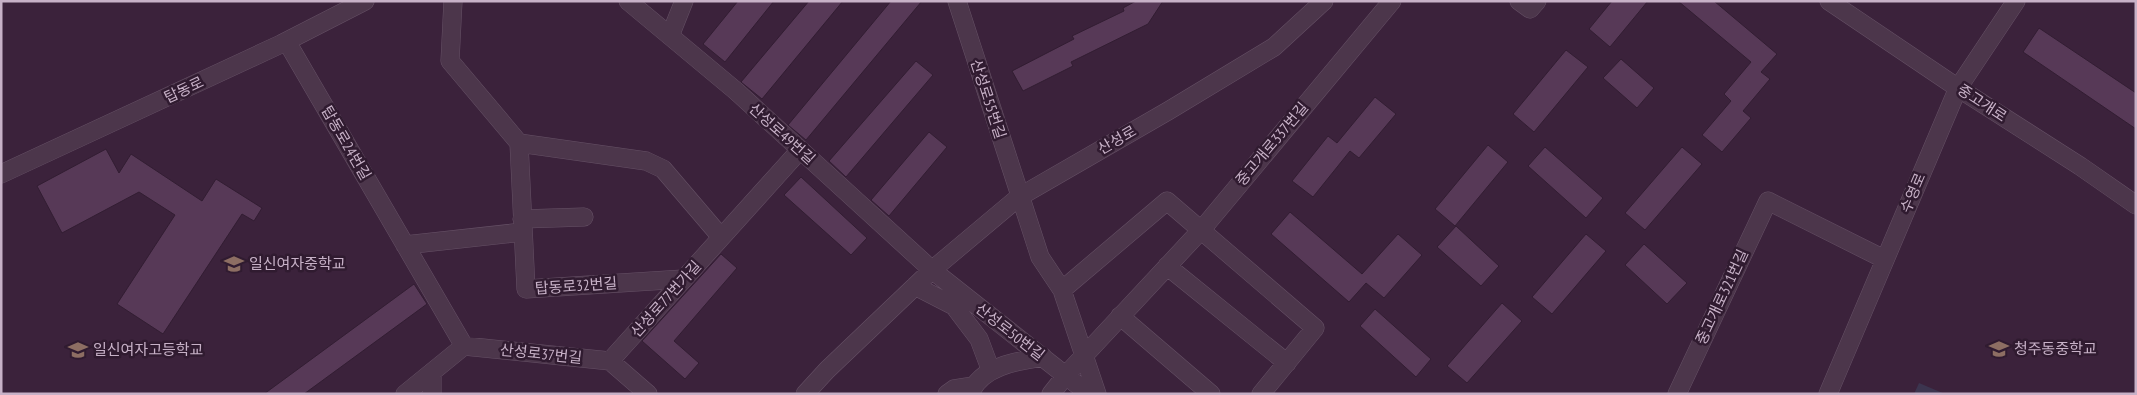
<svg xmlns="http://www.w3.org/2000/svg" width="2137" height="395" font-family="'PT Sans Narrow','Noto Sans KR',sans-serif">
  <style>
    .green { fill: #3c354f }
    .building { fill: #573957; stroke: #321d32 }
    .lines { fill: none; stroke-linecap: round; stroke-linejoin: round }
    .minor-casing { stroke: #665166; stroke-width: 19 }
    .minor { stroke: #4c364b; stroke-width: 18 }
    .labels { text-anchor: middle; stroke-width: 5; stroke-linejoin: round; paint-order: stroke }
    .street-label { font-size: 15px; fill: #c7b1c7; stroke: #301b30 }
    .poi-label { font-size: 15px; fill: #c7b1c7; stroke: #301b30; text-anchor: start }
  </style>
  <rect width="100%" height="100%" fill="#3b223b"/>
  <path class="green" d="M1919 383 1945 394H1914Z"/>
  <path class="building" d="M738 1H774L725 62 703 44Z
    M809 1H843L762 99 741 82Z
    M891 1H922L806 140 788 125Z
    M1136 1H1163L1148 24 1071 62 1073 66 1023 91 1012 71 1074 39 1072 36 1124 11 1123 8Z
    M1612 1H1648L1610 47 1589 29Z
    M1678 1H1714L1777 54 1761 72 1770 79 1743 111 1751 118 1722 152 1702 135 1731 101 1724 94 1751 62Z
    M2039 28 2136 93V129L2023 52Z
    M1566 50 1588 67 1534 132 1513 114Z
    M1621 59 1654 88 1637 108 1603 78Z
    M916 61 933 75 846 177 829 161Z
    M1375 97 1396 114 1359 158 1350 151 1313 197 1292 181 1328 136 1337 143Z
    M929 132 947 147 889 216 871 200Z
    M1488 145 1508 162 1455 226 1435 209Z
    M1545 147 1603 198 1586 218 1528 166Z
    M1682 147 1702 164 1645 230 1625 213Z
    M106 149 119 173 131 154 202 201 216 179 262 208 254 221 242 214 163 334 117 304 175 215 139 192 62 233 37 186Z
    M801 177 867 238 851 255 784 195Z
    M1290 212 1362 274 1398 234 1422 255 1384 298 1366 283 1349 302 1271 234Z
    M1456 226 1499 266 1481 286 1437 247Z
    M1586 234 1606 251 1552 314 1532 297Z
    M1644 244 1687 283 1667 304 1625 265Z
    M721 254 737 268 674 341 699 363 685 379 642 341Z
    M414 284 427 304 304 394H264Z
    M1502 303 1522 321 1467 383 1447 366Z
    M1375 309 1431 359 1416 377 1360 326Z"/>
  <g class="lines">
    <defs>
      <path id="minor" d="M453 1 450 61 519 143 646 161 663 169 721 237
        M628 1 736 91 932 270 1089 394
        M957 1 1040 257 1062 290 1097 394
        M1519 1 1530 9 1537 1
        M1829 1 1958 88 2080 166 2136 205
        M670 36 684 1
        M287 42 464 346
        M519 143 526 289 683 279
        M1 174 281 44 365 1
        M522 219 584 217
        M405 245 523 232
        M1167 266 1287 363
        M915 286 954 306 979 339 991 371
        M1062 290 1167 201 1315 328 1261 394
        M1120 316 1211 394
        M610 361 800 150
        M432 372V394
        M405 394 464 346 610 361 648 394
        M805 394 827 370 932 270 1019 197 1168 111 1274 47 1324 1
        M947 394 954 389 973 386
        M970 394C981 366 1017 361 1043 357
        M1051 394 1066 375 1203 228 1392 1
        M1677 394 1768 201 1884 259
        M1828 394 1958 88 2016 1"/>
    </defs>
    <use href="#minor" class="minor-casing"/>
    <use href="#minor" class="minor"/>
  </g>
  <defs>
    <symbol id="school-bare" viewBox="-9 -9 18 18"><path d="M0-5L7-2L0 1L-7-2ZM-4 1L0 2.5L4 1V4Q0 6-4 4Z" fill="#8d6e63" stroke="#301b30" stroke-width="2.5" paint-order="stroke"/></symbol>
  </defs>
  <g fill-rule="evenodd">
    <use href="#school-bare" x="220" y="250" width="28" height="28"/>
    <use href="#school-bare" x="1985" y="335" width="28" height="28"/>
    <use href="#school-bare" x="64" y="336" width="28" height="28"/>
  </g>
  <g class="labels">
    <g class="street-label">
      <text transform="translate(184 90) rotate(-25)" y="5">탑동로</text>
      <text transform="translate(988 99) rotate(72)" y="5">산성로55번길</text>
      <text transform="translate(1982 103) rotate(33)" y="5">중고개로</text>
      <text transform="translate(782 134) rotate(42)" y="5">산성로49번길</text>
      <text transform="translate(1117 140) rotate(-30)" y="5">산성로</text>
      <text transform="translate(346 143) rotate(60)" y="5">탑동로24번길</text>
      <text transform="translate(1272 144) rotate(-50)" y="5">중고개로337번길</text>
      <text transform="translate(1913 193) rotate(-67)" y="5">수영로</text>
      <text transform="translate(576 286) rotate(-4)" y="5">탑동로32번길</text>
      <text transform="translate(1722 297) rotate(-65)" y="5">중고개로321번길</text>
      <text transform="translate(666 299) rotate(-48)" y="5">산성로77번가길</text>
      <text transform="translate(1010 332) rotate(38)" y="5">산성로50번길</text>
      <text transform="translate(541 354) rotate(6)" y="5">산성로37번길</text>
    </g>
    <g class="poi-label">
      <text x="249" y="269">일신여자중학교</text>
      <text x="2014" y="354">청주동중학교</text>
      <text x="93" y="355">일신여자고등학교</text>
    </g>
  </g>
  <rect width="2137" height="395" fill="none" stroke="#c7b1c7" stroke-width="5"/>
</svg>
